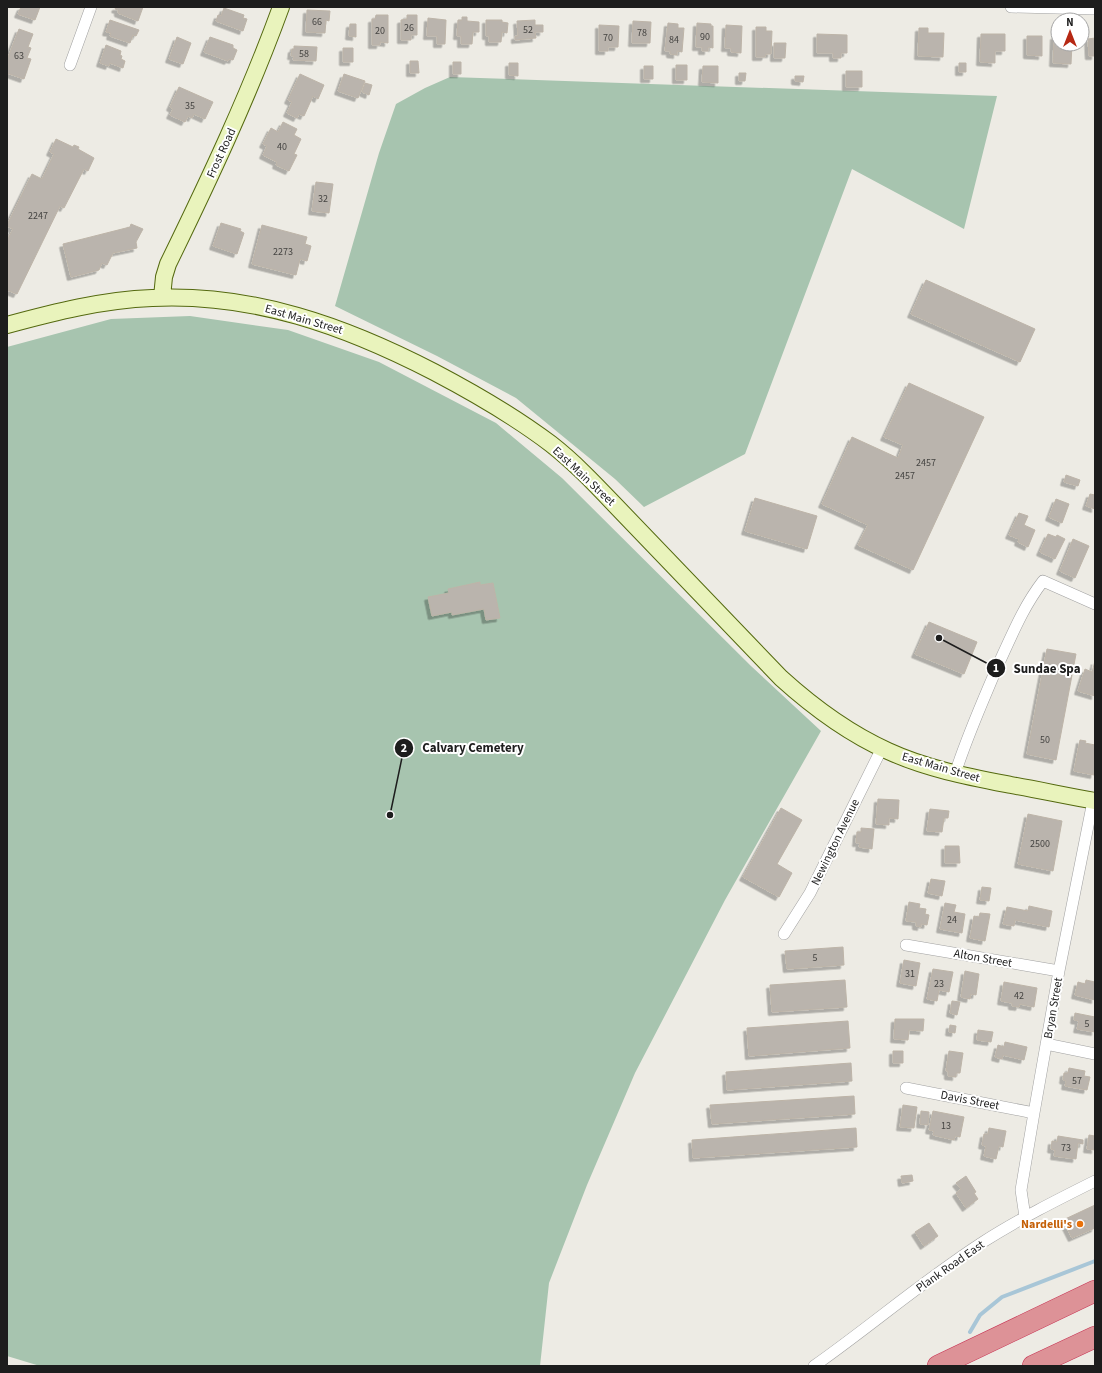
<svg xmlns="http://www.w3.org/2000/svg" width="1102" height="1373" font-family="'Source Sans 3',sans-serif">
  <style>
    .cemetery { fill: #a7c4af }
    .lines { fill: none; stroke-linecap: round; stroke-linejoin: round }
    .stream { stroke: #a8c6d7; stroke-width: 4 }
    .building { fill: #bab4ad; stroke: #bdb4a8; filter: url(#shadow) }
    .minor-casing { stroke: #a1a1a1; stroke-width: 12 }
    .secondary-casing { stroke: #54690f; stroke-width: 18 }
    .motorway-casing { stroke: #c73555; stroke-width: 22 }
    .minor { stroke: #fff; stroke-width: 11 }
    .secondary { stroke: #e9f3bc; stroke-width: 16 }
    .motorway { stroke: #dd9297; stroke-width: 21 }
    .food-dot { fill: #e8710a; stroke: #fff; stroke-width: 1.5 }
    .labels { text-anchor: middle; stroke-width: 4; stroke-linejoin: round; paint-order: stroke }
    .number-label { font-size: 10px; fill: #444341 }
    .street-label { font-size: 12px; fill: #1d1d1d; stroke: #fff }
    .food-label { font-size: 12px; font-weight: bold; fill: #c56008; stroke: #fff; text-anchor: end }
    .leader { fill: none; stroke: #1d1d1d; stroke-width: 1.5 }
    .callout-dot { fill: #1d1d1d; stroke: #fff; stroke-width: 1.5 }
    .mark-label { font-size: 12px; text-anchor: middle; font-weight: bold; fill: #fff }
    .callout-label { font-size: 13px; text-anchor: middle; font-weight: bold; fill: #1d1d1d; stroke: #fff; stroke-width: 4; stroke-linejoin: round; paint-order: stroke }
  </style>
  <defs>
    <filter id="shadow"><feDropShadow dx="-3.5" dy="3.5" stdDeviation="0" flood-color="#0004"/></filter>
  </defs>
  <rect width="100%" height="100%" fill="#edebe4"/>
  <path class="cemetery" d="M450 77 997 96 964 229 852 169 745 454 644 507 615 479 516 398 437 356 335 306 379 153 396 104 425 88Z
    M190 316 288 330 379 362 496 423 562 478 751 666 821 731 725 900 635 1073 587 1185 549 1283 540 1366H40L7 1356V347L111 319Z"/>
  <g class="lines">
    <path class="stream" d="M970 1332 980 1315 1002 1297 1095 1261"/>
  </g>
  <path class="building" d="M21 7H40L35 20 18 14Z
    M116 7H143L138 21 118 13V10L115 9Z
    M224 8 244 15 243 18 247 19 243 31 216 21 218 15 221 16Z
    M307 10 330 11 329 21 326 20 325 33 306 32Z
    M376 15H388V43L380 42V45H372V19H375Z
    M407 15H417V35H411V40H401V20L407 19Z
    M462 17H467V21L479 22V32H473L472 44H461V36H457L458 20H462Z
    M428 18 446 20 445 44H437V36H427Z
    M110 20 139 30 136 36 133 35 130 43 110 36 111 33 106 32Z
    M486 20H502V22L508 23 507 33 502 32 501 42H489V36H486Z
    M535 20V25H543V32H535L536 38 515 40V36H518L517 21Z
    M633 21 651 22 650 43H632Z
    M668 23 678 24V28H684L682 52 677 51V55L670 54V51H665Z
    M697 23 711 24V26H713V48L708 47V51H702V47H696Z
    M350 24H356V37L349 36Z
    M599 25 619 26 618 47H608V51H599Z
    M726 25 742 26 741 53 731 52V48H725Z
    M756 27H766V31H772L771 54H766L765 57H756Z
    M919 28H928V33H944L943 57 918 56Z
    M19 29 33 34 28 47 31 48 27 58 31 59 24 79 7 73V60Z
    M817 34 847 35V53H841V58H833V53H817Z
    M981 34H1005V51H995V63L980 62Z
    M1027 36H1042V56L1027 55Z
    M1054 36H1058V44H1072L1071 64 1053 63Z
    M177 37 191 43 183 64 169 59Z
    M210 37 233 45V48L237 50 233 60 229 59 228 61 204 52Z
    M1095 38V56H1089L1088 39Z
    M774 43H786L785 58H774Z
    M106 45 121 51 120 55 122 56 121 59 125 61 123 68 110 63 109 66 100 63Z
    M294 46 317 47 316 61 293 60 294 56H291L292 49H294Z
    M343 48H353V62H343Z
    M410 61H418L419 73H410Z
    M453 62H461V74H453Z
    M509 63H518V76L509 75Z
    M959 63H966V72H959Z
    M676 65H687V80H676Z
    M644 66H653V79H644Z
    M703 66H718V83L702 82Z
    M846 71H862V87H846Z
    M739 73H746L745 81H739Z
    M300 74 324 85 318 99 313 96 304 116 299 114 297 118 287 113 292 102 288 100Z
    M344 74 365 81 358 98 338 91Z
    M795 76H804L803 82 795 81Z
    M365 83 372 85 369 95 362 92Z
    M179 87 213 102 205 119 194 114 192 118 188 116 185 122 170 115 173 109 170 107Z
    M283 122 297 129 294 135 301 139 294 154 297 155 289 171 276 165 277 162 263 155 267 146 263 144 271 128 278 132Z
    M56 139 73 147 74 145 79 147 78 149 94 158 88 171 84 169 64 208 60 206 17 294 7 290V240L13 229 7 226V225L32 174 42 179 54 154 50 152Z
    M316 182 333 184 329 213 312 211Z
    M221 223 241 229 240 231 244 233 237 254 213 246Z
    M131 224 143 229 136 242 137 248 113 253 107 265 102 263 99 270 71 277 63 244 130 227Z
    M262 225 307 237 305 244 311 246 307 261 300 259 296 275 252 264Z
    M926 280 1035 329 1020 362 911 314Z
    M909 383 984 417 913 570 858 545 868 525 822 504 852 437 898 458 903 445 884 437Z
    M1066 475 1080 480 1078 486 1064 482Z
    M1090 494 1095 495V509L1086 506Z
    M755 498 817 516 807 549 745 531Z
    M1056 499 1069 504 1062 523 1049 517Z
    M1019 513 1028 516 1024 525 1035 530 1028 547 1018 542 1019 539 1009 535Z
    M1048 534 1056 537 1057 535 1065 539 1055 559 1040 552Z
    M1073 539 1089 546 1075 578 1060 571Z
    M480 582V585L493 583 500 618 486 620 484 609 452 615V612L432 616 428 597 449 593 448 589Z
    M929 622 977 642 964 674 915 654Z
    M1047 649 1076 654 1056 760 1027 754Z
    M1095 661V696L1078 691 1085 669 1092 672Z
    M1080 740 1086 741 1085 743 1095 745V766L1094 775 1074 771Z
    M878 799 899 800 898 819 889 818V825L876 824Z
    M781 808 802 820 777 864 792 873 779 897 743 877Z
    M930 809 949 811 948 818H944L942 832 927 831Z
    M1028 814 1062 821 1053 871 1018 864Z
    M861 828 874 829 872 849 859 847 860 843H856L857 832H861Z
    M945 846H959L960 863H945Z
    M931 879 945 881 942 896 928 893Z
    M982 887 991 888 989 901 980 900Z
    M909 902 920 904 919 908 926 909 925 914 929 915 927 925 921 924V927L916 926V922L906 921Z
    M945 903 956 905 954 912 965 914 962 933 940 929Z
    M1029 906 1052 911 1049 927 1015 920 1014 926 1003 924 1007 907 1028 911Z
    M980 913 990 914 985 941 970 938 974 916 979 917Z
    M843 947 844 965 787 969 785 951Z
    M904 960 920 963 916 986 900 983Z
    M933 969 953 972 949 992 939 990 937 1001 927 999Z
    M965 971 979 974 976 995 971 994 970 999 961 997Z
    M845 980 847 1007 772 1012 770 985Z
    M1086 980 1095 982V1000L1075 995 1078 982 1085 984Z
    M1004 982 1037 988 1034 1007 1020 1004 1019 1007 1012 1006V1003L1001 1001Z
    M952 1001 960 1002 957 1015 950 1013Z
    M1075 1013 1095 1017V1032L1077 1029 1079 1021 1074 1020Z
    M895 1019H924L923 1031 909 1030 908 1040 894 1039Z
    M848 1021 850 1048 749 1056 747 1028Z
    M950 1025 956 1026 955 1033 949 1032Z
    M978 1030 993 1032 991 1042 977 1040Z
    M1005 1042 1027 1047 1024 1060 1003 1055 1002 1059 995 1057 998 1045 1004 1047Z
    M893 1051H903V1063H893Z
    M949 1051 963 1053 960 1073H956V1077L948 1076V1071H946Z
    M851 1063 852 1081 727 1090 726 1072Z
    M1069 1068 1085 1071 1084 1076 1090 1077 1087 1090 1065 1086 1066 1081 1063 1080 1064 1073H1068Z
    M854 1096 855 1114 712 1124 710 1105Z
    M903 1105 917 1107 914 1128 900 1127Z
    M921 1111 929 1112 928 1125 920 1124Z
    M933 1111 964 1117 960 1137 955 1136 954 1140 933 1135 934 1131 929 1130Z
    M856 1128 857 1147 693 1158 692 1140Z
    M989 1128 1006 1131 1003 1147 999 1146 996 1159 984 1156 986 1146 982 1145 984 1134H988Z
    M1089 1135 1095 1136V1150L1087 1149Z
    M1058 1136 1083 1140V1144L1078 1143 1076 1159 1054 1156 1055 1150 1051 1149 1052 1141 1057 1142Z
    M912 1175 913 1181 902 1183 901 1176Z
    M966 1176 976 1192 974 1193 978 1199 966 1208 956 1193 961 1189 956 1183Z
    M1095 1205V1228L1072 1238 1063 1220Z
    M929 1223 938 1236 924 1246 915 1232Z"/>
  <g class="lines">
    <defs>
      <path id="minor" d="M1011 7 1095 9
        M70 65 91 7
        M955 774C967 736 983 701 998 665 1012 635 1023 607 1043 581L1095 604
        M784 934 810 893 882 748
        M906 945 1059 971
        M1046 1044 1095 1054
        M906 1088 1034 1113
        M1025 1217 1021 1190 1034 1113 1059 971 1093 801
        M814 1366C871 1326 924 1280 983 1242 1019 1219 1057 1200 1095 1181"/>
      <path id="secondary" d="M162 297 164 277 168 264C209 180 249 95 281 7
        M7 325C55 312 102 300 152 298 253 293 345 326 434 372 474 393 514 416 551 444 574 462 594 483 614 504L781 678C813 707 848 733 888 751 927 769 970 777 1011 785 1039 790 1067 796 1095 801"/>
      <path id="motorway" d="M938 1366 1095 1291
        M1033 1366 1095 1337"/>
    </defs>
    <use href="#minor" class="minor-casing"/>
    <use href="#secondary" class="secondary-casing"/>
    <use href="#motorway" class="motorway-casing"/>
    <use href="#minor" class="minor"/>
    <use href="#secondary" class="secondary"/>
    <use href="#motorway" class="motorway"/>
  </g>
  <circle class="food-dot" cx="1080" cy="1224" r="4"/>
  <g class="labels">
    <g class="number-label">
      <text x="317" y="25">66</text>
      <text x="409" y="31">26</text>
      <text x="528" y="33">52</text>
      <text x="380" y="34">20</text>
      <text x="642" y="36">78</text>
      <text x="705" y="40">90</text>
      <text x="608" y="41">70</text>
      <text x="674" y="43">84</text>
      <text x="304" y="57">58</text>
      <text x="19" y="59">63</text>
      <text x="190" y="109">35</text>
      <text x="282" y="150">40</text>
      <text x="323" y="202">32</text>
      <text x="38" y="219">2247</text>
      <text x="283" y="255">2273</text>
      <text x="926" y="466">2457</text>
      <text x="905" y="479">2457</text>
      <text x="1045" y="743">50</text>
      <text x="1040" y="847">2500</text>
      <text x="952" y="923">24</text>
      <text x="815" y="961">5</text>
      <text x="910" y="977">31</text>
      <text x="939" y="987">23</text>
      <text x="1019" y="999">42</text>
      <text x="1087" y="1027">5</text>
      <text x="1077" y="1084">57</text>
      <text x="946" y="1129">13</text>
      <text x="1066" y="1151">73</text>
    </g>
    <g class="street-label">
      <text transform="translate(221 153) rotate(-65)" y="4">Frost Road</text>
      <text transform="translate(304 319) rotate(16)" y="4">East Main Street</text>
      <text transform="translate(584 476) rotate(43)" y="4">East Main Street</text>
      <text transform="translate(941 767) rotate(16)" y="4">East Main Street</text>
      <text transform="translate(835 842) rotate(-64)" y="4">Newington Avenue</text>
      <text transform="translate(983 958) rotate(10)" y="4">Alton Street</text>
      <text transform="translate(1053 1008) rotate(-80)" y="4">Bryan Street</text>
      <text transform="translate(970 1100) rotate(11)" y="4">Davis Street</text>
      <text transform="translate(950 1266) rotate(-35)" y="4">Plank Road East</text>
    </g>
    <g class="food-label">
      <text x="1072" y="1228">Nardelli's</text>
    </g>
  </g>
  <path class="leader" d="M939 638L996 668M390 815L404 748"/>
  <g class="callout-dot">
    <circle cx="939" cy="638" r="4"/>
    <circle cx="390" cy="815" r="4"/>
    <circle cx="996" cy="668" r="10"/>
    <circle cx="404" cy="748" r="10"/>
  </g>
  <g class="mark-label">
    <text x="996" y="672">1</text>
    <text x="404" y="752">2</text>
  </g>
  <g class="callout-label">
    <text x="1047" y="673">Sundae Spa</text>
    <text x="473" y="752">Calvary Cemetery</text>
  </g>
  <rect width="1102" height="1373" fill="none" stroke="#1d1d1d" stroke-width="16"/>
  <g transform="translate(1070 32)"><circle r="19" fill="#ffffff" stroke="#a5a5a5"/>
  <path d="M0-3L7 15L0 10L-7 15Z" fill="#b62813"/>
  <text y="-6" font-size="11" font-weight="bold" text-anchor="middle" fill="#1d1d1d">N</text>
  </g>
</svg>
